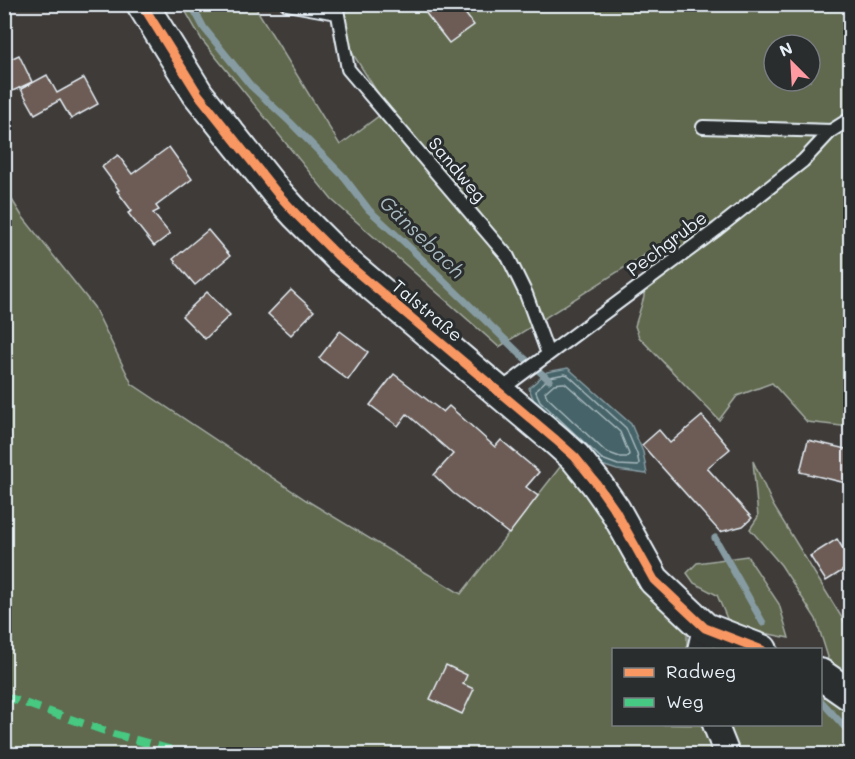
<svg xmlns="http://www.w3.org/2000/svg" width="855" height="759" font-family="Mali,sans-serif">
  <style>
    .green { fill: #60674e; stroke: #a4aca3; stroke-width: 1.5; fill-rule: evenodd }
    .water { fill: #456368; stroke: #869ca2; stroke-width: 1.5 }
    .lines { fill: none; stroke-linecap: round; stroke-linejoin: round }
    .shore { stroke: #a7b8be; stroke-width: 1.5 }
    .stream { stroke: #869ca2; stroke-width: 7 }
    .building { fill: #6c5b54; stroke: #e8f1f8; stroke-width: 1.5 }
    .service-casing { stroke: #e8f1f8; stroke-width: 16 }
    .minor-casing { stroke: #e8f1f8; stroke-width: 28 }
    .tertiary-casing { stroke: #e8f1f8; stroke-width: 34 }
    .service { stroke: #2a2d2e; stroke-width: 12 }
    .minor { stroke: #2a2d2e; stroke-width: 24 }
    .tertiary { stroke: #2a2d2e; stroke-width: 30 }
    .quiet { stroke: #46c982; stroke-width: 8; stroke-dasharray: 15 8; stroke-linecap: butt }
    .cycleway-casing { stroke: #2a2d2e; stroke-width: 13 }
    .cycleway { stroke: #f99763; stroke-width: 9 }
    .labels { text-anchor: middle; stroke-width: 6; stroke-linejoin: round; paint-order: stroke }
    .street-label { font-size: 18px; fill: #e8f1f8; stroke: #2a2d2e }
    .water-label { font-size: 20px; font-style: italic; fill: #a7b8be; stroke: #2a2d2e }
  </style>
  <rect width="100%" height="100%" fill="#3e3b39"/>
  <filter id="ink" filterUnits="userSpaceOnUse"><feTurbulence type="fractalNoise" baseFrequency=".0167" numOctaves="2"/><feDisplacementMap in="SourceGraphic" scale="12" xChannelSelector="R" yChannelSelector="G"/><feConvolveMatrix kernelMatrix="1 2 1 2 8 2 1 2 1" color-interpolation-filters="sRGB"/></filter>
  <g filter="url(#ink)">
    <path class="green" d="M182 5H254L340 145 388 109 349 48 329 5H850V427L807 422 772 383 737 396 719 420 639 337 635 326 644 297V255L499 347 332 200 202 40ZM774 45H810V81H774Z
      M4 187 22 216 94 307 132 384 306 500 461 594 564 462 687 627V649L614 650V724L708 725 721 754H9L4 751Z
      M753 461 773 505 850 631V754H738L724 725 820 724 821 680 828 657 816 619 781 565 750 529 758 517Z
      M747 556 779 604 789 638 759 632 728 621 717 595 694 583 687 573 697 563Z"/>
    <path class="water" d="M568 368 631 424 643 452 647 474 617 470 599 464 535 404 529 388 547 372Z"/>
    <g class="lines">
      <path class="shore" d="M565 374 568 375 626 428 637 454 639 463 638 466 618 465 602 459 540 401 536 392 537 389 550 377Z
        M563 383H565L620 432 629 454 628 457H620L606 452 547 397 545 392 554 384Z"/>
      <path class="stream" d="M191 4 204 28 251 86 290 122 343 176 369 210 404 242 522 356 549 380
        M715 538 763 623
        M822 702 850 733"/>
    </g>
    <path class="building" d="M435 4H458L474 25 449 43 425 12Z
      M19 55 32 82 4 95V62Z
      M47 75 57 93 84 78 98 104 71 119 60 100 35 114 21 89Z
      M169 147 192 179 156 206 159 210 153 213 170 234 154 246 128 213 132 211 117 191 119 190 102 167 118 155 132 174Z
      M208 230 230 256 195 285 173 259Z
      M291 290 314 311 291 335 268 314Z
      M207 292 230 315 205 339 182 316Z
      M340 331 368 352 348 380 319 358Z
      M394 374 443 412 449 406 495 447 501 440 539 472 526 487 538 496 509 534 478 510 477 511 453 493 434 475 453 454 407 414 398 426 370 405Z
      M702 416 730 449 707 468 752 518 743 526 720 532 642 445 659 430 670 443Z
      M808 440 850 450V484L800 472Z
      M837 539 850 560V566L826 581 810 556Z
      M446 665 467 675 463 684 474 689 462 714 430 699Z"/>
    <g class="lines">
      <defs>
        <path id="service" d="M287 4 337 13
          M336 4 348 69 508 257 526 294 548 354
          M703 127 831 131
          M499 391 717 229 803 161 831 131 850 119"/>
        <path id="minor" d="M700 650 705 628
          M715 724 727 754"/>
        <path id="tertiary" d="M142 4 198 94 277 193 297 215 338 256 556 440 575 457 596 483 615 510 654 580 705 628 762 650
          M820 674 850 695"/>
      </defs>
      <use href="#service" class="service-casing"/>
      <use href="#minor" class="minor-casing"/>
      <use href="#tertiary" class="tertiary-casing"/>
      <use href="#service" class="service"/>
      <use href="#minor" class="minor"/>
      <use href="#tertiary" class="tertiary"/>
      <path class="quiet" d="M4 696 114 734 187 754"/>
      <defs>
        <path id="cycleway" d="M142 4 198 94 277 193 297 215 338 256 556 440 575 457 596 483 615 510 654 580 705 628 762 650"/>
      </defs>
      <use href="#cycleway" class="cycleway-casing"/>
      <use href="#cycleway" class="cycleway"/>
    </g>
  </g>
  <g class="labels">
    <g class="street-label">
      <text transform="translate(457 170) rotate(50)" y="6">Sandweg</text>
      <text transform="translate(667 244) rotate(-37)" y="6">Pechgrube</text>
      <text transform="translate(427 311) rotate(40)" y="6">Talstraße</text>
    </g>
    <g class="water-label">
      <text transform="translate(422 237) rotate(44)" y="7">Gänsebach</text>
    </g>
  </g>
  <rect width="855" height="759" fill="none" stroke="#2a2d2e" stroke-width="24"/>
  <rect x="12" y="12" width="831" height="735" fill="none" stroke="#e8f1f8" stroke-width="2" filter="url(#ink)"/>
  <rect x="612" y="648" width="210" height="78" fill="#2a2d2e" stroke="#767b7f" stroke-width="1.5"/>
  <rect x="624" y="668" width="30" height="9" fill="#f99763" stroke="#767b7f" stroke-width="1.5"/>
  <text x="666" y="678" font-size="18" fill="#e8f1f8">Radweg</text>
  <rect x="624" y="698" width="30" height="9" fill="#46c982" stroke="#767b7f" stroke-width="1.5"/>
  <text x="666" y="708" font-size="18" fill="#e8f1f8">Weg</text>
  <g transform="translate(792 63) rotate(336)"><circle r="28" fill="#2a2d2e" stroke="#767b7f" stroke-width="1.5"/>
  <path d="M0-4.5L10 22L0 15L-10 22Z" fill="#ff9aa2"/>
  <text y="-9" font-size="16" font-weight="bold" text-anchor="middle" fill="#e8f1f8">N</text>
  </g>
</svg>
